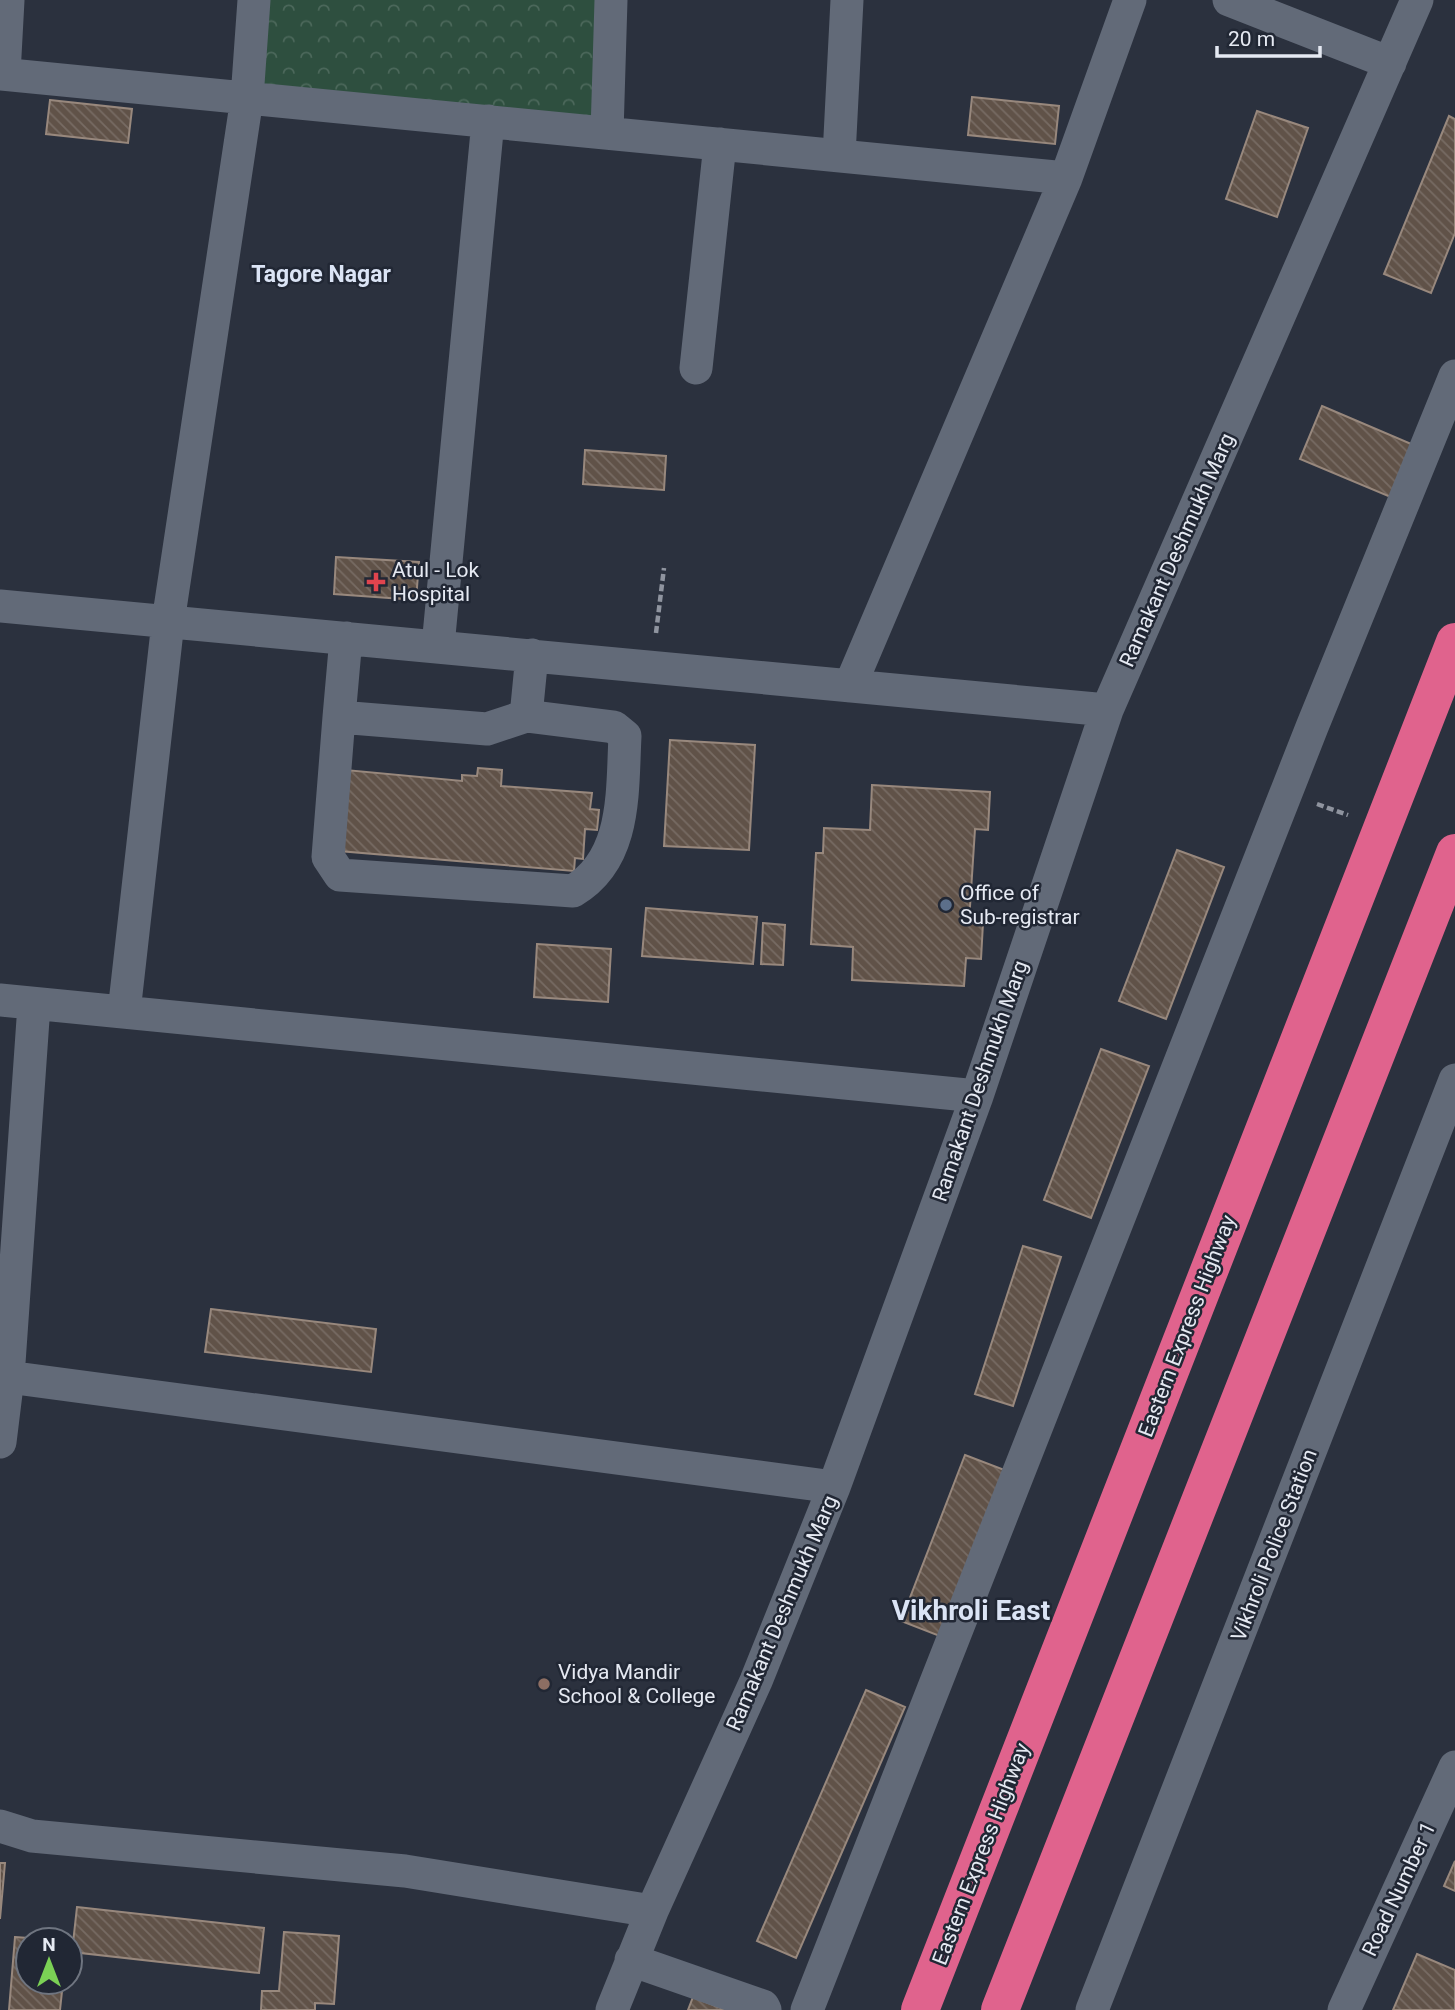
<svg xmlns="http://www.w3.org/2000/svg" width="1455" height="2010" font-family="Roboto,sans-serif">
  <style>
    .park { fill: url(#park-crowns) }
    .building { fill: url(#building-back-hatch); stroke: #98887d; stroke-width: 2 }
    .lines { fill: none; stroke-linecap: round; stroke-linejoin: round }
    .path { stroke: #8f949f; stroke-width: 4.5; stroke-dasharray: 7 3.5; stroke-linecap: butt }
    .minor { stroke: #626a78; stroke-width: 33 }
    .highway { stroke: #e0638d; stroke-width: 38 }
    .health-dot { fill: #e0444e; stroke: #212734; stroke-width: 2.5 }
    .service-dot { fill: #5c6f8a; stroke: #212734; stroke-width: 2.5 }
    .education-dot { fill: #8d6e63; stroke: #212734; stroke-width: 2.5 }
    .labels { text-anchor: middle; stroke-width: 5; stroke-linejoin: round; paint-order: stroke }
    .street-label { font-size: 21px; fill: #e5e9f2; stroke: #212734 }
    .poi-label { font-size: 21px; fill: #e5e9f2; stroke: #212734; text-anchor: start }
    .neighbourhood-label { font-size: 23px; font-weight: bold; fill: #dbe4f5; stroke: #212734 }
    .district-label { font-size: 28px; font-weight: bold; fill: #dbe4f5; stroke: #212734 }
  </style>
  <defs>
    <pattern id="park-crowns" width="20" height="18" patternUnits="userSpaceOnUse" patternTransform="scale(1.75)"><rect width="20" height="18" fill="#2e4f3f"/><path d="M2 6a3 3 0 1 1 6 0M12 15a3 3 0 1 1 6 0" fill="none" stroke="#4c685b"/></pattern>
    <pattern id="building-back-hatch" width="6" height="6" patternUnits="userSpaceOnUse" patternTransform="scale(1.75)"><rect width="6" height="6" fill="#605248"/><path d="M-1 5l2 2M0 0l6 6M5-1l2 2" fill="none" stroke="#776b63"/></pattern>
  </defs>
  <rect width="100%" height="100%" fill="#2b313e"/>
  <path class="park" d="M254 0H611L607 133 247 98Z"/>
  <path class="building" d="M972 97 1059 106 1055 144 968 135Z
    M50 100 132 109 128 143 46 134Z
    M1257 111 1308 128 1277 217 1226 199Z
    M1449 116 1455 119V233L1431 293 1384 274Z
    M1322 406 1416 446 1393 498 1300 459Z
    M585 450 666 456 664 490 583 484Z
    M336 557 419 562 416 600 334 594Z
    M670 740 755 745 749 850 664 846Z
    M478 768 502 770 501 786 592 793 590 809 599 810 597 830 585 829 583 859 575 858 574 871 339 851 346 770 462 781V775L477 776Z
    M872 785 990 792 988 830 975 829 969 922 983 923 981 959 966 958 964 986 852 980 853 947 811 944 816 853H823L824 828 870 830Z
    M1177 850 1224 867 1166 1019 1119 1001Z
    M646 908 757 917 753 964 642 956Z
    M763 923 785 925 783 965 761 964Z
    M537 944 611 949 608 1002 534 997Z
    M1101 1049 1149 1066 1091 1218 1044 1200Z
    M1023 1246 1061 1257 1013 1406 975 1394Z
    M211 1309 376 1329 371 1372 205 1352Z
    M965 1455 1015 1474 950 1640 901 1621Z
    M866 1690 905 1707 796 1958 757 1941Z
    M1455 1861V1891L1444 1886Z
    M0 1863H5L0 1919Z
    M77 1907 264 1928 259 1973 72 1952Z
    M284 1932 339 1936 334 2004 315 2003V2010H261L262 1991H279Z
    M15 1937 55 1940H28V1982H63L60 2010H9Z
    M1417 1954 1455 1970V2010H1393Z
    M693 1997 726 2010H688Z"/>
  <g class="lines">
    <path class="path" d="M656 633 664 568
      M1317 804 1348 815"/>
    <path class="minor" d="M1229 0 1390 63
      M0 74 1066 178
      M4 74 8 0
      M607 133 611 0
      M839 156 847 0
      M696 368 720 144
      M0 606 1107 710
      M438 646 488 121
      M850 686 1066 178 1130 0
      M526 716 614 727 625 736C622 792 627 859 573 891L340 875 328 857 339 717 487 729Z
      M526 716 532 655
      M339 717 346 638
      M0 1000 977 1096
      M124 1012 168 622 247 98 254 0
      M8 1377 834 1487
      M0 1442 8 1377 34 1005
      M0 1826 32 1836 405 1871 652 1911
      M631 1960 763 2006 765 2010
      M612 2010 652 1911 756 1681 834 1487 977 1096 1107 710 1417 0
      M807 2010 1312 727 1455 376
      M1092 2010 1455 1080
      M1344 2010 1455 1767"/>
    <path class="highway" d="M920 2010 1455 642
      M1000 2010 1455 853"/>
  </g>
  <path class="health-dot" d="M372.5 571.5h7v7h7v7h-7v7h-7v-7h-7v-7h7z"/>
  <circle class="service-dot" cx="946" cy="905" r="7"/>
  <circle class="education-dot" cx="544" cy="1684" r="7"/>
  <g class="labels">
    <g class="street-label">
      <text transform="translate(1177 550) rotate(-66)" y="7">Ramakant Deshmukh Marg</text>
      <text transform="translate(980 1081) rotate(-71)" y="7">Ramakant Deshmukh Marg</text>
      <text transform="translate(1187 1326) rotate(-69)" y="7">Eastern Express Highway</text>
      <text transform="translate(1274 1545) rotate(-69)" y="7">Vikhroli Police Station</text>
      <text transform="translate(782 1613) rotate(-67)" y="7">Ramakant Deshmukh Marg</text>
      <text transform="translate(981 1854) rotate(-69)" y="7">Eastern Express Highway</text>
      <text transform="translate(1399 1889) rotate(-65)" y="7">Road Number 1</text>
    </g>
    <g class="poi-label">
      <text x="392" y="577">Atul - Lok<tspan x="392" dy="24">Hospital</tspan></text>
      <text x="960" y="900">Office of<tspan x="960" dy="24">Sub-registrar</tspan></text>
      <text x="558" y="1679">Vidya Mandir<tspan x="558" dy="24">School &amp; College</tspan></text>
    </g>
    <g class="neighbourhood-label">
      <text x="321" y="282">Tagore Nagar</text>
    </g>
    <g class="district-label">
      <text x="971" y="1620">Vikhroli East</text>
    </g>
  </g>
  <g transform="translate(49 1961)"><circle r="33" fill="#212734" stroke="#6f7580" stroke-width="2"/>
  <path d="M0-5L12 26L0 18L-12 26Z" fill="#7bd155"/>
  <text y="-10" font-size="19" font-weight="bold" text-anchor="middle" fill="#e5e9f2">N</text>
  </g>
  <path d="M1217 46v10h103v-10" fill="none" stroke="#e5e9f2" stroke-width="3.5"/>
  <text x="1228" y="46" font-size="21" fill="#e5e9f2" stroke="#212734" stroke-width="5" paint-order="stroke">20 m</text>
</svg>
